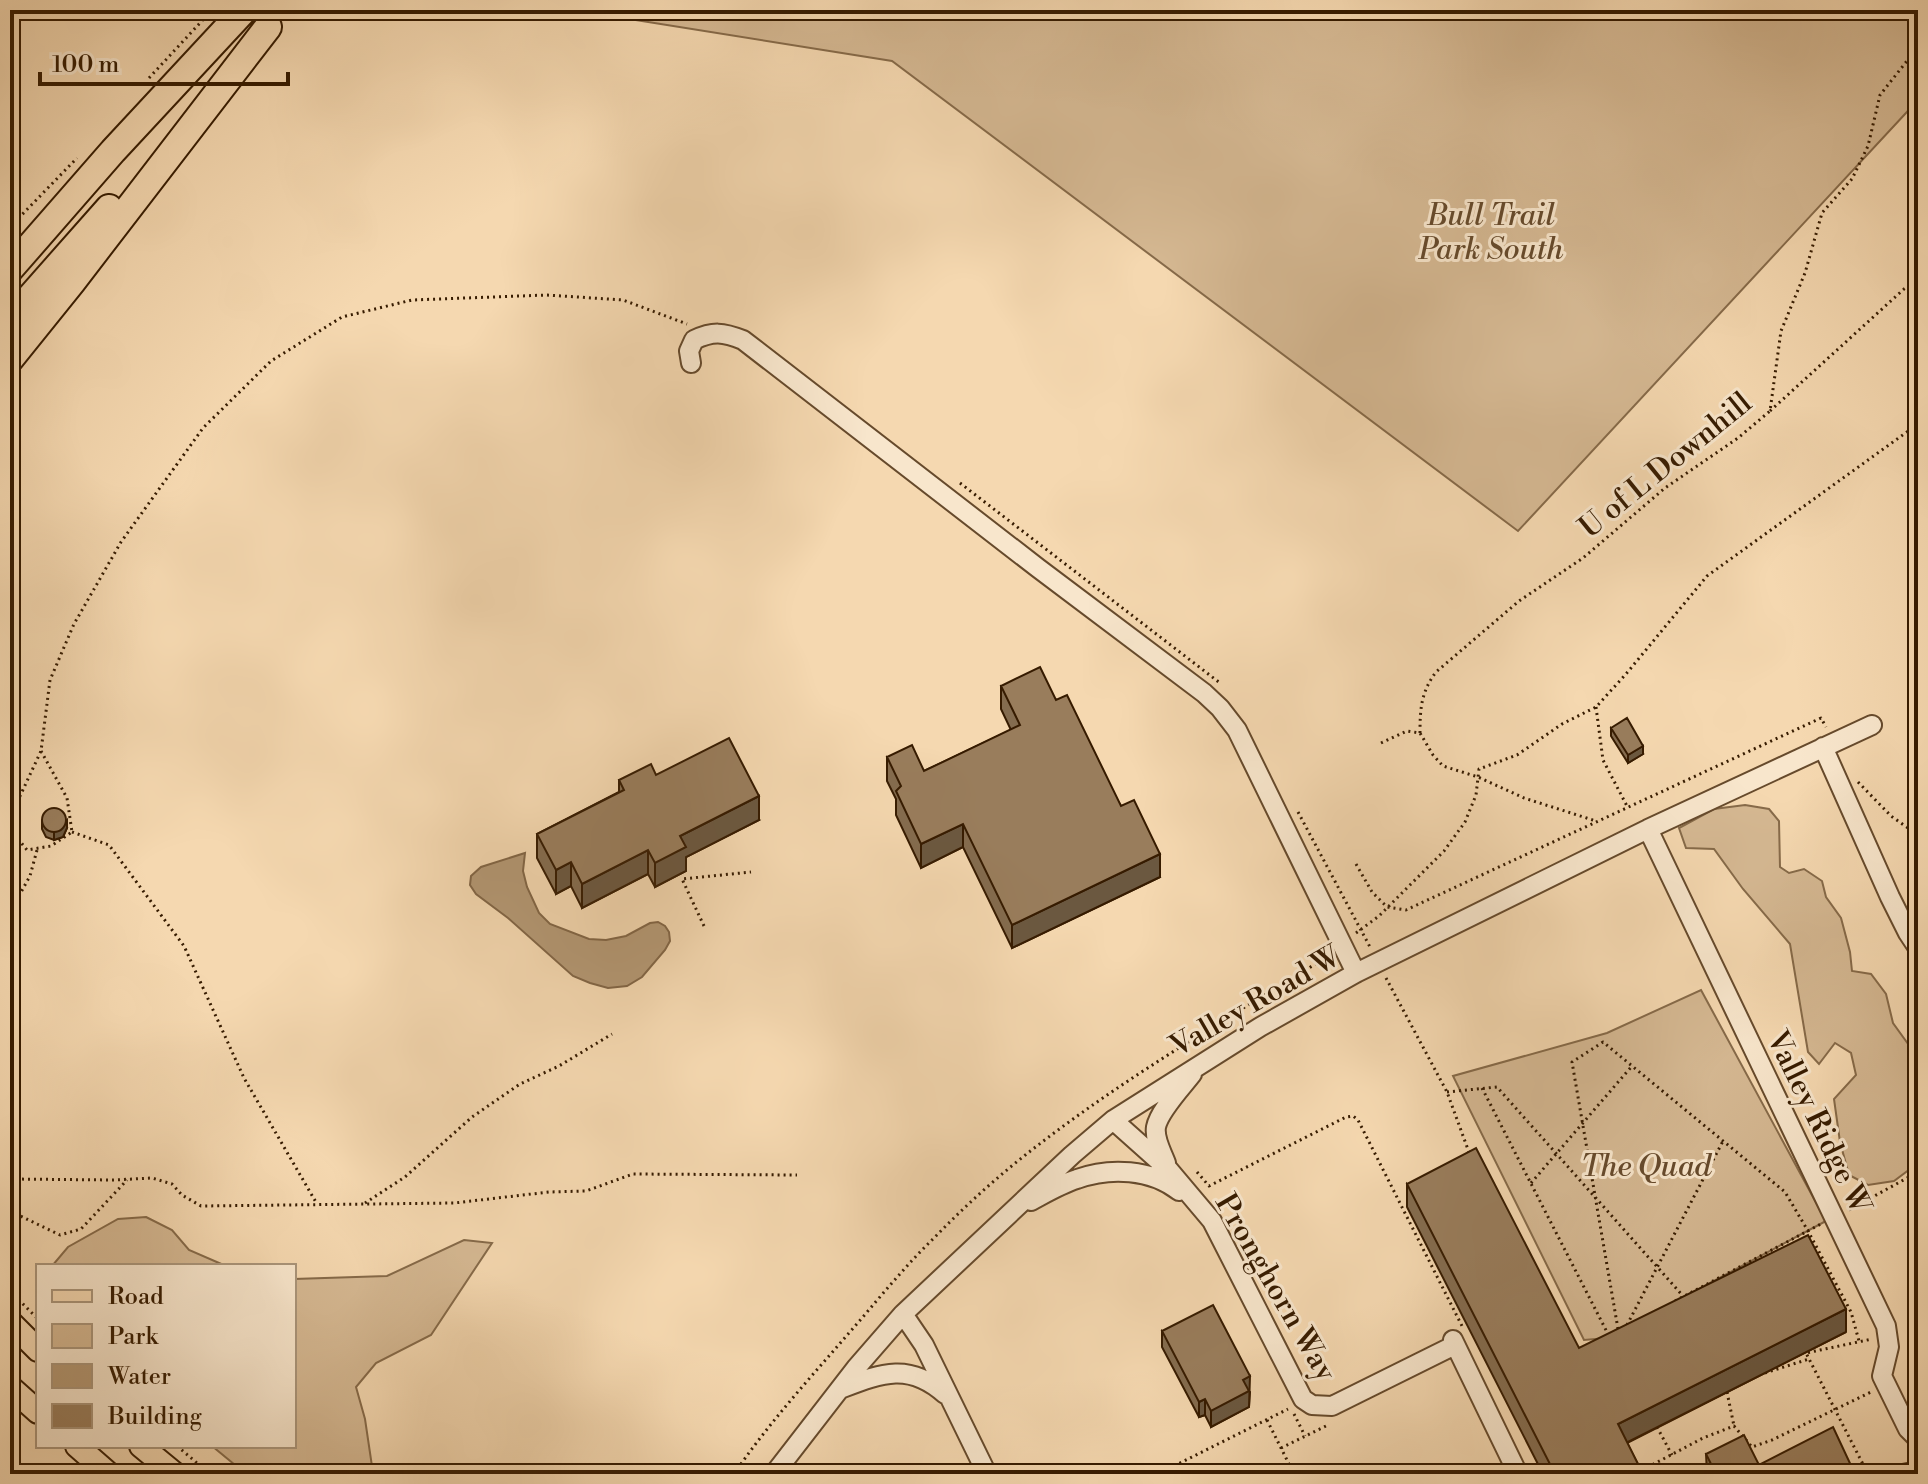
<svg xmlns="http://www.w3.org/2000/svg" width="1928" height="1484" font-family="'Libre Bodoni',serif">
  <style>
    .green { fill: #d5b892; stroke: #866a49; stroke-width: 2 }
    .water { fill: #b49874; stroke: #826646; stroke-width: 2 }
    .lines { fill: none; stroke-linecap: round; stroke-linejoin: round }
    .minor-casing { stroke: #664a2c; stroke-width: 22 }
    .major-casing { stroke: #361b00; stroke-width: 26 }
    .highway-casing { stroke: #361b00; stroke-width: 30 }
    .path { stroke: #361b00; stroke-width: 3; stroke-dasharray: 2 4; stroke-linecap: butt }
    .minor { stroke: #f8e6cc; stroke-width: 18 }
    .major { stroke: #f5d8b0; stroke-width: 22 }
    .highway { stroke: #f5d8b0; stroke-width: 26 }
    .wall { fill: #846c4f; stroke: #361b00; stroke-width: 2 }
    .shaded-wall { fill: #6b5840; stroke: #361b00; stroke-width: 2 }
    .building { fill: #997d5c; stroke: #361b00; stroke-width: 2 }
    .labels { text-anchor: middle; stroke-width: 6; stroke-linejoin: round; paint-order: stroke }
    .park-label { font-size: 30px; font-style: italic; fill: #664a2c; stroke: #f8e6cc }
    .street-label { font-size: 30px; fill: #361b00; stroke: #f8e6cc }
  </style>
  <rect width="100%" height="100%" fill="#f5d8b0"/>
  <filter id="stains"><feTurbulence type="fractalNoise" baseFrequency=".0025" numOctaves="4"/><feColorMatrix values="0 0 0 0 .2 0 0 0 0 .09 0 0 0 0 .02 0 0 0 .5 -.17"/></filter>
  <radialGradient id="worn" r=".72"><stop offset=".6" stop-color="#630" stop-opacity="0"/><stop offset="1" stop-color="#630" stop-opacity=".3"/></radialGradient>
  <path class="green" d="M573 10H1918V100L1518 531 892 61Z
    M1745 805 1769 809 1779 821 1780 867 1789 873 1804 869 1822 881 1826 897 1841 918 1850 952 1852 971 1871 974 1886 994 1893 1023 1911 1048 1918 1051V1163L1894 1181 1868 1185 1849 1175 1840 1142 1834 1099 1856 1075 1851 1053 1835 1043 1819 1064 1808 1052 1790 944 1743 889 1714 849 1686 848 1679 828 1714 809Z
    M1701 990 1826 1221 1607 1338 1584 1340 1453 1076 1607 1033Z
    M146 1217 172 1230 189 1250 226 1266H52L68 1247 118 1219Z
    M464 1240 492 1243 431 1335 376 1363 356 1387 365 1419 373 1473 371 1474H246L212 1446H294V1279L387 1276Z"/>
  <path class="water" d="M525 853 523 871 527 887 539 913 550 924 589 939 606 940 626 936 650 923 658 922 665 926 669 932 670 941 665 950 642 977 627 986 608 988 590 983 573 976 508 918 476 894 470 885 471 876 481 867Z"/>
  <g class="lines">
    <defs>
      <path id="minor" d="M691 363 689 351 694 340C713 331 723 332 743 340L1038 568 1204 693 1220 708 1237 730 1356 973
        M1823 747 1890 897 1908 933 1918 948
        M1648 829 1886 1326 1889 1347 1882 1376 1908 1429 1918 1439
        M1113 1120 1169 1170 1212 1221 1303 1399 1312 1405 1332 1406 1455 1345
        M1166 1163C1162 1152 1154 1139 1156 1127 1159 1111 1182 1087 1192 1074
        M1031 1201C1046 1193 1061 1184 1077 1179 1110 1167 1151 1169 1179 1191
        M903 1314 924 1345 987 1474
        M1453 1340 1518 1474
        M840 1389C882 1373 909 1362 945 1394
        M774 1474 856 1368 903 1314 1072 1155 1113 1120 1260 1027 1356 973 1648 829 1872 725"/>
      <path id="major" d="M10 1322 38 1350
        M10 1387 38 1412
        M77 1446 109 1474
        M141 1446 175 1474"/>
      <path id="highway" d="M10 269 113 151 244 10
        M10 320 109 208
        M10 359 72 282 268 27"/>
    </defs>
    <use href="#minor" class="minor-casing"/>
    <use href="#major" class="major-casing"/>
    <use href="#highway" class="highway-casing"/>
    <path class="path" d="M149 78 212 10
      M10 227 77 158
      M1770 411 1904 289 1918 280
      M960 483 1220 683
      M1596 707 1603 760 1628 808
      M1420 733C1420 709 1421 692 1436 672L1519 601 1583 558 1665 488 1738 438 1770 411 1781 331 1805 273 1822 213 1852 179 1868 146 1880 95 1918 47
      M1381 743 1407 731 1420 733 1433 755 1443 766 1478 777 1524 798 1596 821
      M41 751 67 798 72 832 51 846 27 850 11 830 14 809 41 751 50 680 74 624 121 542 203 428 271 361 342 317 412 300 547 295 623 300 687 324
      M1858 782 1891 816 1918 835
      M1298 812 1370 947
      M72 832 109 845 184 946 244 1078 317 1204
      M1356 864 1372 892 1387 907 1406 910 1821 718 1826 727
      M10 912 30 876 37 850
      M704 926 682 879 751 872
      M1356 933 1379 916 1444 851 1465 822 1476 795 1479 769 1517 755 1562 724 1596 707 1626 674 1707 576 1918 424
      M1386 978 1447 1092 1470 1155
      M1482 1088 1608 1334
      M1447 1092 1497 1087 1683 1296
      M1197 1172 1209 1186 1346 1117 1353 1116 1358 1120 1462 1326
      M10 1179 113 1180 152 1178 172 1184 182 1195 201 1206 454 1203 549 1192 586 1191 633 1174 797 1175
      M1531 1183 1632 1066
      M365 1203 405 1177 472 1117 520 1084 559 1066 612 1034
      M1849 1210 1918 1172
      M10 1211 60 1235 81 1229 127 1180
      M10 1291 38 1319
      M1675 1301 1821 1224
      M1627 1325 1723 1141
      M1618 1329 1572 1062 1603 1042 1785 1192 1808 1231 1851 1312 1859 1341
      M1765 1373 1809 1359
      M1727 1392 1734 1426
      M1294 1414 1305 1436
      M1267 1420 1294 1474
      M1657 1427 1672 1455
      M177 1446 210 1474
      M1281 1448 1328 1425
      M1640 1470 1641 1472 1650 1466
      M734 1474C768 1424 810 1378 849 1333 877 1301 904 1267 934 1238 965 1206 998 1176 1033 1149 1123 1079 1221 1022 1317 963L1327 954
      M1158 1474 1288 1409
      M1654 1474 1650 1466 1703 1438 1734 1426 1752 1447 1772 1440 1871 1392
      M1868 1474 1806 1353 1872 1339"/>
    <use href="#minor" class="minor"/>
    <use href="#major" class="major"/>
    <use href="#highway" class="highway"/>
  </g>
  <path class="wall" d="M1001 686 1056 700 1121 806 1160 877 1012 948 963 847 921 868 896 815V799L887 781V757L924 771 1011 730 1001 709Z
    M1611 728 1643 754 1628 763 1611 736Z
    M656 775 759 820 686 857V871L655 887 648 874 582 908 571 886 556 894 537 858V834L619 792V780Z
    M42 821 67 828 63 837 54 840 46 837 42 829Z
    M1407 1184 1579 1348 1846 1332 1627 1443 1643 1474H1543L1407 1207Z
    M1162 1331 1250 1392 1249 1407 1211 1427 1205 1415 1199 1417 1162 1347Z
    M1706 1454 1759 1465 1855 1474H1707Z"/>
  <path class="shaded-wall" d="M1643 746V754L1628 763V755Z
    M759 796V820L686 857V871L655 887V863L680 836Z
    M67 820V828L63 837 54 840V832Z
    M963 824V847L921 868V844Z
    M648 850V874L582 908V884Z
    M1160 854V877L1012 948V925Z
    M571 862V886L556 894V870Z
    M1846 1309V1332L1618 1447V1424Z
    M1250 1376 1249 1407 1211 1427V1411L1243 1380Z
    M1205 1399V1415L1199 1417V1402Z"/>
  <path class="building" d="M1040 667 1056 700 1067 695 1121 806 1134 800 1160 854 1012 925 963 824 921 844 896 791 901 786 887 757 912 745 924 771 1020 725 1001 686Z
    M1627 718 1643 746 1628 755 1611 728Z
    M729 738 759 796 680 836 686 847 655 863 648 850 582 884 571 862 556 870 537 834 624 790 619 780 651 764 656 775Z
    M42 820a12 12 0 1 1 24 0a12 12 0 1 1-24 0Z
    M1476 1148 1579 1348 1808 1235 1846 1309 1618 1424 1643 1474H1555L1407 1184Z
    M1213 1305 1250 1376 1243 1380 1249 1391 1211 1411 1205 1399 1199 1402 1162 1331Z
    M1833 1427 1855 1474H1716L1706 1454 1744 1435 1759 1465Z
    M1908 1463 1918 1464V1474H1877L1896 1465Z"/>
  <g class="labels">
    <g class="park-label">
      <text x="1491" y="225">Bull Trail<tspan x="1491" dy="34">Park South</tspan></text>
      <text x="1646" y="1176">The Quad</text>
    </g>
    <g class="street-label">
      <text transform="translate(1665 465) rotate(-39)" y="10">U of L Downhill</text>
      <text transform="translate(1255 1001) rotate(-30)" y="10">Valley Road W</text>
      <text transform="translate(1819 1122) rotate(64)" y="10">Valley Ridge W</text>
      <text transform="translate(1276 1287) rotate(60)" y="10">Pronghorn Way</text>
    </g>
  </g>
  <rect width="1928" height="1484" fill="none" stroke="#f5d8b0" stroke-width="40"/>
  <rect x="12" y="12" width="1904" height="1460" fill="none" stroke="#361b00" stroke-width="4"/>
  <rect x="20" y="20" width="1888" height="1444" fill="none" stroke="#361b00" stroke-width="2"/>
  <rect x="36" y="1264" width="260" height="184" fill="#f8e6cc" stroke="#aa957a" stroke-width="2"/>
  <rect x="52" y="1290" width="40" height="12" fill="#f5d8b0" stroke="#aa957a" stroke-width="2"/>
  <text x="108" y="1304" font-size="24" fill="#361b00">Road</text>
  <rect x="52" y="1324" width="40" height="24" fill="#d5b892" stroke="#aa957a" stroke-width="2"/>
  <text x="108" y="1344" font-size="24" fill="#361b00">Park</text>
  <rect x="52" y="1364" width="40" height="24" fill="#b49874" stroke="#aa957a" stroke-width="2"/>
  <text x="108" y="1384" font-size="24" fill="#361b00">Water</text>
  <rect x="52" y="1404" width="40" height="24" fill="#997d5c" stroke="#aa957a" stroke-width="2"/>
  <text x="108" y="1424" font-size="24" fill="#361b00">Building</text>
  <path d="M40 72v12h248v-12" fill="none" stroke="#361b00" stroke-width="4"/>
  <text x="52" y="72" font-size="24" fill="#361b00" stroke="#f8e6cc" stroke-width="6" paint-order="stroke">100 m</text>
  <rect width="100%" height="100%" filter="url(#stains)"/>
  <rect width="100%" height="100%" fill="url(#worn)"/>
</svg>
